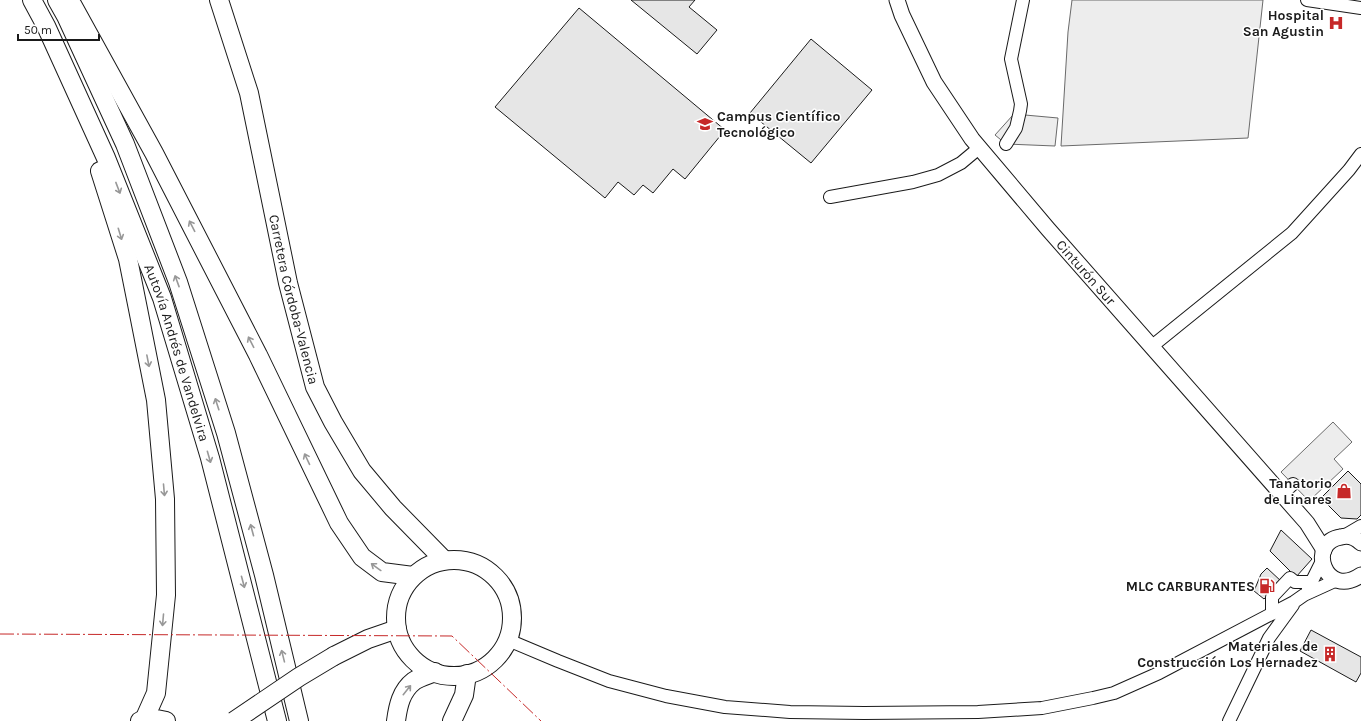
<svg xmlns="http://www.w3.org/2000/svg" width="1361" height="721" font-family="Karla,sans-serif">
  <style>
    .built { fill: #ededed; stroke: #6a6a6a }
    .building { fill: #e6e6e6; stroke: #1a1a1a }
    .lines { fill: none; stroke-linecap: round; stroke-linejoin: round }
    .minor-casing { stroke: #1a1a1a; stroke-width: 14 }
    .major-casing { stroke: #1a1a1a; stroke-width: 17 }
    .highway-casing { stroke: #1a1a1a; stroke-width: 20 }
    .minor { stroke: #fff; stroke-width: 12 }
    .major { stroke: #fff; stroke-width: 15 }
    .highway { stroke: #fff; stroke-width: 18 }
    .highway-bridge-casing { stroke: #1a1a1a; stroke-width: 20; stroke-linecap: butt }
    .highway-bridge { stroke: #fff; stroke-width: 18 }
    .power { stroke: #c62828; stroke-width: 1; stroke-dasharray: 14 3 2 3; stroke-linecap: butt }
    .oneway { stroke: #989898 }
    .labels { text-anchor: middle; stroke-width: 3; stroke-linejoin: round; paint-order: stroke }
    .poi-label { font-size: 14px; font-weight: bold; fill: #1a1a1a; stroke: #fff; text-anchor: end }
    .street-label { font-size: 14px; fill: #1a1a1a; stroke: #fff }
  </style>
  <rect width="100%" height="100%" fill="#fff"/>
  <path class="built" d="M1072 0H1263L1248 138 1061 146 1068 32Z
    M1018 103 1024 104 1025 115 1058 118 1055 146 1006 144 995 135 1013 115Z
    M1333 422 1352 442 1334 459 1343 469 1309 501 1281 472Z"/>
  <path class="building" d="M631 0H695L689 7 717 30 697 54Z
    M579 8 725 130 685 179 673 169 653 193 643 185 634 195 618 182 605 198 495 107Z
    M811 39 872 90 811 163 750 113Z
    M1348 471 1361 484V515L1357 519 1341 518 1321 498Z
    M1281 530 1312 559 1296 577 1270 551Z
    M1267 568 1282 582 1264 599 1254 591 1261 574Z
    M1311 630 1361 657V673L1356 682 1300 651Z"/>
  <g class="lines">
    <defs>
      <path id="minor" d="M1307 0 1361 8
        M1006 144 1016 128 1020 111 1021 104 1011 59 1023 0
        M830 197 913 182 938 175 961 163 979 148
        M1151 347 1292 233 1349 170 1361 154
        M1281 495 1293 484
        M1344 536 1361 526
        M1308 589 1322 561
        M1272 614V597L1290 578 1295 582H1312
        M508 640 558 661 609 681 666 696 725 707 790 712 864 713 978 712 1042 708 1093 698 1114 693 1159 673 1294 602 1304 595 1337 580
        M1229 721 1269 638 1293 605"/>
      <g id="major">
        <path id="s1" d="M897 0 902 15 934 82 972 139 1048 229 1307 523 1324 550"/>
        <path d="M1361 543C1356 538 1348 535 1341 537 1306 542 1325 600 1361 575"/>
      </g>
      <g id="highway">
        <path id="s2" d="M32 0 46 26 106 158 162 298 210 458 277 721"/>
        <path d="M57 0 66 16 125 144 178 282 226 433 264 575 299 721"/>
        <path id="s3" d="M219 0 249 93 288 283 315 387 333 422 362 471 393 508 444 560"/>
        <path d="M73 6 154 153 258 355 339 523 362 557 382 572 413 576"/>
        <path d="M100 171 128 259 138 309 156 400 165 499 166 595 156 693 144 720"/>
        <circle cx="454" cy="618" r="58"/>
        <path d="M334 656 368 639 397 629"/>
        <path d="M140 721C148 718 158 719 166 721"/>
        <path d="M396 721C398 706 401 691 414 681 420 677 428 675 435 672"/>
        <path d="M452 721 464 695 467 674"/>
      </g>
    </defs>
    <use href="#minor" class="minor-casing"/>
    <use href="#major" class="major-casing"/>
    <use href="#highway" class="highway-casing"/>
    <use href="#minor" class="minor"/>
    <use href="#major" class="major"/>
    <use href="#highway" class="highway"/>
    <defs>
      <path id="highway-bridge" d="M234 721 299 677 334 656"/>
    </defs>
    <use href="#highway-bridge" class="highway-bridge-casing"/>
    <use href="#highway-bridge" class="highway-bridge"/>
    <path class="power" d="M0 634 452 636 541 721"/>
  </g>
  <defs><path id="oneway-shaft" d="M-6 0H5M1.5-3L5.5 0L1.5 3" fill="none" stroke-width="1.6" stroke-linecap="round" stroke-linejoin="round"/></defs>
  <g class="oneway">
    <use href="#oneway-shaft" transform="translate(118 188) rotate(69)"/>
    <use href="#oneway-shaft" transform="translate(192 226) rotate(-117)"/>
    <use href="#oneway-shaft" transform="translate(120 234) rotate(73)"/>
    <use href="#oneway-shaft" transform="translate(177 281) rotate(-110)"/>
    <use href="#oneway-shaft" transform="translate(251 342) rotate(-117)"/>
    <use href="#oneway-shaft" transform="translate(148 361) rotate(79)"/>
    <use href="#oneway-shaft" transform="translate(217 404) rotate(-108)"/>
    <use href="#oneway-shaft" transform="translate(209 457) rotate(74)"/>
    <use href="#oneway-shaft" transform="translate(307 459) rotate(-115)"/>
    <use href="#oneway-shaft" transform="translate(164 490) rotate(85)"/>
    <use href="#oneway-shaft" transform="translate(252 530) rotate(-105)"/>
    <use href="#oneway-shaft" transform="translate(376 567) rotate(-144)"/>
    <use href="#oneway-shaft" transform="translate(243 582) rotate(75)"/>
    <use href="#oneway-shaft" transform="translate(163 620) rotate(95)"/>
    <use href="#oneway-shaft" transform="translate(283 656) rotate(-104)"/>
    <use href="#oneway-shaft" transform="translate(407 690) rotate(-51)"/>
  </g>
  <defs>
    <symbol id="hospital-bare" viewBox="-9 -9 18 18"><path d="M-5-5h3v3.5h4V-5h3V5h-3V1.5h-4V5h-3Z" fill="#c62828" stroke="#fff" stroke-width="2.5" paint-order="stroke"/></symbol>
    <symbol id="university-bare" viewBox="-9 -9 18 18"><path d="M0-5L7-2L0 1L-7-2ZM-4 1L0 2.5L4 1V4Q0 6-4 4Z" fill="#c62828" stroke="#fff" stroke-width="2.5" paint-order="stroke"/></symbol>
    <symbol id="shop-bare" viewBox="-9 -9 18 18"><path d="M-5-2.5h2.3a2.7 3.5 0 0 1 5.4 0H5L5.5 6h-11ZM-1.5-2.5h3a1.5 2.3 0 0 0-3 0Z" fill="#c62828" stroke="#fff" stroke-width="2.5" paint-order="stroke"/></symbol>
    <symbol id="fuel-bare" viewBox="-9 -9 18 18"><path d="M-5.5-6h7V0h2V4h1.3V-2.5L3-4.5l.8-.8L6-3V5H2.5V1h-1V6h-7ZM-4.2-4.7v3.2H.2V-4.7Z" fill="#c62828" stroke="#fff" stroke-width="2.5" paint-order="stroke"/></symbol>
    <symbol id="building-bare" viewBox="-9 -9 18 18"><path d="M-4-6H4V6H1V3H-1V6H-4ZM-2.5-4.3h1.7v1.8h-1.7ZM.8-4.3h1.7v1.8H.8ZM-2.5-1h1.7V.8h-1.7ZM.8-1h1.7V.8H.8Z" fill="#c62828" stroke="#fff" stroke-width="2.5" paint-order="stroke"/></symbol>
  </defs>
  <g fill-rule="evenodd">
    <use href="#hospital-bare" x="1325" y="12" width="22" height="22"/>
    <use href="#university-bare" x="694" y="113" width="22" height="22"/>
    <use href="#shop-bare" x="1333" y="480" width="22" height="22"/>
    <use href="#fuel-bare" x="1256" y="575" width="22" height="22"/>
    <use href="#building-bare" x="1319" y="643" width="22" height="22"/>
  </g>
  <g class="labels">
    <g class="poi-label">
      <text x="1324" y="20">Hospital<tspan x="1324" dy="16">San Agustin</tspan></text>
      <text x="717" y="121" text-anchor="start">Campus Científico<tspan x="717" dy="16">Tecnológico</tspan></text>
      <text x="1332" y="488">Tanatorio<tspan x="1332" dy="16">de Linares</tspan></text>
      <text x="1255" y="591">MLC CARBURANTES</text>
      <text x="1318" y="651">Materiales de<tspan x="1318" dy="16">Construcción Los Hernadez</tspan></text>
    </g>
    <g class="street-label">
      <text dy="5" stroke="none"><textPath href="#s1" startOffset="334">Cinturón Sur</textPath></text>
      <text dy="5" stroke="none"><textPath href="#s3" startOffset="309">Carretera Córdoba-Valencia</textPath></text>
      <text dy="5" stroke="none"><textPath href="#s2" startOffset="382">Autovía Andrés de Vandelvira</textPath></text>
    </g>
  </g>
  <path d="M18 34v6h81v-6" fill="none" stroke="#1a1a1a" stroke-width="2"/>
  <text x="24" y="34" font-size="12" fill="#1a1a1a" stroke="#ffffff" stroke-width="3" paint-order="stroke">50 m</text>
</svg>
